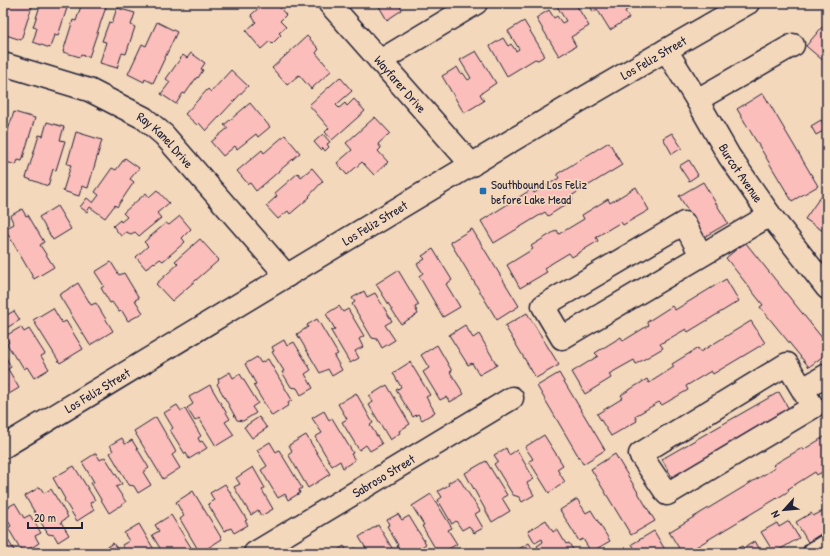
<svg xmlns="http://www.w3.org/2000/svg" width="830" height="556" font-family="'Patrick Hand',sans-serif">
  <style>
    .building { fill: #fbbeba; stroke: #22223b }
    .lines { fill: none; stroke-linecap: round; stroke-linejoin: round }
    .minor-casing { stroke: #22223b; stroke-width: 25 }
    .minor { stroke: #f4d8bb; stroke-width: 22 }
    .poi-dot { fill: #1f6fb2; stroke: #f4d8bb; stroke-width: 1.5 }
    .labels { text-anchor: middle; stroke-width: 3.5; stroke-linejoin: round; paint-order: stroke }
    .street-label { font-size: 13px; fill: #22223b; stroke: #f4d8bb }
    .poi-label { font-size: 13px; fill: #22223b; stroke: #f4d8bb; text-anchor: start }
  </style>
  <rect width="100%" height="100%" fill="#f4d8bb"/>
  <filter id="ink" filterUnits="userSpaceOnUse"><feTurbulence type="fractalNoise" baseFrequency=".025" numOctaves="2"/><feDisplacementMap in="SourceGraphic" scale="8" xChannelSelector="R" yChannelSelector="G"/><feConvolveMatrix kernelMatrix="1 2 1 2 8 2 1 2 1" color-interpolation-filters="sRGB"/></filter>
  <g filter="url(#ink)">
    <path class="building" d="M4 3H33L21 40 3 34V7Z
      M41 3H65L64 7 67 8 58 36 54 35 50 48 33 42 37 28 33 27Z
      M82 3 107 4 89 57 81 55 80 57 63 52 73 20 76 21Z
      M264 3H276L286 15 280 21 286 27 279 33 281 35 272 44 270 41 261 49 246 31 256 22 251 15Z
      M377 3H398L402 10 387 20Z
      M555 3H575L589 26 571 37 576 46 559 56 536 18 549 10 554 18 557 16 562 23 566 21Z
      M589 3H627L630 8 625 11 629 18 610 30 597 9 593 12Z
      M117 8 135 13 131 25 135 27 126 54 122 53 117 68 100 63 106 42 102 41 109 22 112 23Z
      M524 21 544 54 543 57 538 60 535 59 507 76 490 46 503 38 508 46 511 44 516 51 519 49 508 31Z
      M157 22 177 32 153 83 145 79 144 82 128 74 142 44 146 46Z
      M822 27 827 31V64L806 46Z
      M307 36 319 49 316 53 331 71 311 89 299 75 287 85 272 68Z
      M476 51 496 83 480 94 484 101 464 113 442 76 457 67 461 74 463 73 468 80 471 78 460 60Z
      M191 53 205 63 201 69 203 70 198 78 197 77 185 94 183 93 176 104 161 94 170 82 166 79 183 55 187 58Z
      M231 70 248 86 206 131 199 123 197 125 185 114 208 89 211 92Z
      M340 77 352 91 336 105 339 108 345 103 347 106 354 99 365 111 332 140 325 132 329 128 309 105Z
      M763 93 818 186 792 201 737 109Z
      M250 103 270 127 258 137 256 134 237 149 235 146 223 156 211 142 228 128 224 125Z
      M14 112 35 118 22 161 18 160 16 165 3 161V134L4 132 7 133Z
      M375 117 390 133 378 144 381 148 378 151 388 162 374 175 362 162 347 175 337 163 352 150 346 143Z
      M821 120 827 129 816 135 811 126Z
      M47 122 64 127 60 140 65 141 56 170 53 169 48 186 26 178 39 135 43 136Z
      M76 132 102 140 88 188 82 186 79 196 63 191 71 165 67 164Z
      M672 133 682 148 672 154 663 138Z
      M323 134 330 142 327 144 329 147 325 151 323 148 321 150 314 142Z
      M285 135 300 153 256 191 250 183 248 184 237 171 262 150 264 153Z
      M609 142 622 165 571 196 573 200 548 216 545 212 494 243 481 221 532 189 534 193 559 178 557 174Z
      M125 158 139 168 130 179 134 182 117 207 115 205 105 218 90 207 87 212 80 207 87 198 93 203 99 195 95 192 112 168 116 170Z
      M689 160 698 175 689 181 679 166Z
      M312 168 323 181 309 196 310 197 290 214 288 211 278 219 266 206 277 196 275 193 298 173 301 177Z
      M703 182 728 223 704 237 679 196Z
      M636 187 649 210 623 225 621 222 596 237 598 241 572 257 569 253 544 268 547 272 520 288 507 265 533 249 531 246 557 230 559 234 584 219 582 215 608 199 610 203Z
      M157 190 169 203 157 213 161 218 139 236 135 232 131 234 126 232 121 236 113 226 120 220 121 222 127 217 123 213 146 193 149 197Z
      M823 193 826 196 827 194V231L826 233 805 219Z
      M57 206 71 229 53 240 39 217Z
      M22 209 26 216 28 215 44 242 40 245 54 267 34 279 5 229 14 224 10 216Z
      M180 216 191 229 182 238 185 242 163 261 160 259 155 263 154 262 146 269 136 257 148 246 144 242 166 223 169 225Z
      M472 229 519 306 497 320 450 242Z
      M200 239 219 260 172 301 156 284 178 264 175 261Z
      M745 242 827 344V353L809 367 760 307 763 305 726 258Z
      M433 249 452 280 446 284 460 307 443 317 419 276 423 273 417 264 425 259 422 256Z
      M111 262 119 275 124 273 139 298 135 300 143 313 128 321 122 311 119 312 112 302 110 303 101 288 104 286 95 272Z
      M398 270 419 305 415 307 418 314 401 324 376 284Z
      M726 279 739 301 688 332 686 329 660 344 663 348 636 364 634 360 609 374 611 378 585 394 572 372 598 356 595 353 621 337 623 341 649 325 647 322 672 306 675 310Z
      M78 283 91 305 96 303 113 331 90 345 59 295Z
      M364 291 367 297 375 293 392 321 385 325 395 340 382 348 377 339 372 338 352 304 355 302 352 298Z
      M339 306 343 312 348 309 364 336 359 339 363 347 355 351 359 358 350 363 331 331 335 329 326 314Z
      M53 308 62 323 66 321 83 349 60 363 33 320Z
      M14 311 20 320 3 330V317Z
      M527 313 559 365 536 378 505 326Z
      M317 319 338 354 334 356 342 370 332 376 328 369 320 373 297 334 308 327 307 325Z
      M751 321 765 343 713 374 711 371 686 386 688 390 662 405 659 402 635 416 637 421 611 436 597 414 623 398 621 395 647 379 649 383 674 367 672 364 698 348 700 352Z
      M465 325 473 338 479 334 497 365 479 375 472 363 468 365 449 335Z
      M21 327 24 332 29 329 45 354 41 356 49 369 34 378 27 367 24 369 18 359H16L7 344 9 342 6 338 7 335Z
      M284 340 287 346 294 342 311 370 305 374 313 388 301 395 297 388 291 387 282 372 284 371 272 352 274 351 272 347Z
      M437 345 452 371 450 372 464 394 450 402 446 397 440 400 423 372 429 368 421 355Z
      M3 352 11 367 8 369 19 388 4 397Z
      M257 357 261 363 268 359 292 400 288 403 289 405 272 416 253 385 256 384 245 364Z
      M410 362 430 395 426 397 435 412 422 420 418 414 413 417 396 390 401 387 393 373Z
      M230 372 233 378 240 374 258 403 252 407 256 413 243 421 237 420 217 384 219 382 218 379Z
      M559 373 605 450 583 464 537 386Z
      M210 385 230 419 225 422 234 435 216 446 199 418 195 421 187 408 193 404 189 397Z
      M387 385 410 424 399 431 400 433 390 440 369 405 373 402 369 396Z
      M779 392 793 416 675 483 662 459Z
      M356 393 373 423 370 425 382 444 370 451 366 445 359 450 342 422 347 419 338 404Z
      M177 405 181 411 185 409 201 436 198 438 200 442 202 441 207 448 189 459 186 453 185 454 170 430 173 428 164 413Z
      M324 411 329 420 332 418 353 453 351 454 355 460 343 468 340 461 332 466 315 437 322 433 312 418Z
      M156 417 176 452 172 455 180 468 163 479 134 431Z
      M259 417 267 428 252 438 244 427Z
      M306 435 330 474 308 488 288 454 292 451 289 445Z
      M544 435 563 465 557 469 565 482 549 493 529 461 533 459 525 447Z
      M827 435V469L817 475 815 472 788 489 789 491 686 553H682L669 532 775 468 773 465 802 448 803 450Z
      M122 438 125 444 132 440 149 468 143 472 151 485 138 493 134 486 129 485 110 453 113 451 110 445Z
      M270 442 276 452 279 450 302 488 299 490 300 493 288 500 285 494 278 498 261 470 267 466 257 450Z
      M506 448 509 455 517 450 534 479 527 483 534 495 522 502 519 497 513 495 494 464 498 461 494 455Z
      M96 453 100 460 105 457 122 484 116 487 126 502 109 513 91 483 94 482 82 462Z
      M615 454 655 521 631 535 591 469Z
      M486 461 507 495 502 498 510 511 492 522 465 473Z
      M74 466 95 500 90 503 94 510 77 521 64 500 65 499 53 478Z
      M253 467 265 488 262 490 273 509 261 516 258 510 251 515 234 487 240 484 236 478Z
      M458 477 480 511 475 514 483 528 474 533 469 526 462 530 456 521 452 524 438 500 442 497 438 491 449 485 448 483Z
      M225 484 247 520 245 521 248 525 234 533 231 528 224 531 208 504 214 500 210 493Z
      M40 487 44 493 51 489 68 517 61 522 69 535 58 542 54 535 48 534 25 496Z
      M193 491 222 539 200 553 180 519 184 516 176 502Z
      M431 494 452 528 448 530 457 544 442 553H438L422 526 424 525 412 506Z
      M577 499 586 513 591 510 610 541 591 552 583 539 579 541 560 510Z
      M15 503 24 518 30 515 41 533 35 536 39 543 23 553 8 528 11 526 3 512V510Z
      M823 511 827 517V532L825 533 824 532 808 542 796 522 811 513 813 516Z
      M398 514 402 520 409 516 426 544 420 548 423 553H401L397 546 398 545 387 526 389 525 387 520Z
      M171 515 192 549 190 551 191 553H163L152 535 159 531 155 525Z
      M546 520 553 532 557 529 566 544 569 543 575 553H541L537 546 543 542 542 539 535 543 528 531Z
      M789 521 799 538 774 553 761 532 777 523 779 527Z
      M139 524 156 553H126L122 545 129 541 124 533Z
      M378 525 395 553H365L364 552 367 550 359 537Z
      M654 531 667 553H637L632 544Z
      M3 532 14 550 9 553H3Z
      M755 541 762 553H729L742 546 744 548Z
      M113 543 120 553H97Z
      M529 543 535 553H512Z
      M344 546 348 552 355 548 358 553H333Z"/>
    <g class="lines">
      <defs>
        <g id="minor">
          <path id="s1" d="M329 3 472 165"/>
          <path id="s2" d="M666 50 697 100 729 156 770 215 827 288"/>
          <path d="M380 61 476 3"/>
          <path id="s3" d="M3 64 89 90 144 118 164 135 287 276"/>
          <path d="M697 100 793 45"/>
          <path d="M701 255 684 223 543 306 562 338 770 215"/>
          <path d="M787 364 813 407 667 494 640 454Z"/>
          <path d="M803 389 827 375"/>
          <path id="s4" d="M3 447C251 298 497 146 748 3"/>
          <path id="s5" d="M255 553 512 398"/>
          <path d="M814 553 827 545"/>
        </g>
      </defs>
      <use href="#minor" class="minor-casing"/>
      <use href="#minor" class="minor"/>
    </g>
  </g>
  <rect class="poi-dot" x="479" y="187" width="8" height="8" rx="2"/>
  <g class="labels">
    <g class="street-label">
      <text dy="5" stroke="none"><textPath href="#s4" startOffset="758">Los Feliz Street</textPath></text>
      <text dy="5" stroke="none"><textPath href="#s1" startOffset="108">Wayfarer Drive</textPath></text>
      <text dy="5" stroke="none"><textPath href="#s3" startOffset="182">Ray Kanel Drive</textPath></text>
      <text dy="5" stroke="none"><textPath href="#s2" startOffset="144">Burcot Avenue</textPath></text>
      <text dy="5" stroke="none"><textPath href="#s4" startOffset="434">Los Feliz Street</textPath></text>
      <text dy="5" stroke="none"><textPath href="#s4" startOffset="110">Los Feliz Street</textPath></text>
      <text dy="5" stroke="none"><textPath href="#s5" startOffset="150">Sabroso Street</textPath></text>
    </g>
    <g class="poi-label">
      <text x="491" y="189">Southbound Los Feliz<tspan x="491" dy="15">before Lake Mead</tspan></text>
    </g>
  </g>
  <rect width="830" height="556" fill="none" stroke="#f4d8bb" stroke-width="16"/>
  <rect x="8" y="8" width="814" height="540" fill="none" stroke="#22223b" stroke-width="1.5" filter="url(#ink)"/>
  <g transform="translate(784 510) rotate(243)" stroke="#f4d8bb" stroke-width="3" paint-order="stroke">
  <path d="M0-3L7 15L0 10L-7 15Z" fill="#22223b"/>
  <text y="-6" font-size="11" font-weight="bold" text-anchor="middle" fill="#22223b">N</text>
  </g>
  <path d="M28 522v6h54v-6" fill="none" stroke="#22223b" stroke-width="2"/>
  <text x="34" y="522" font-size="12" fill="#22223b" stroke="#f4d8bb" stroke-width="3" paint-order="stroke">20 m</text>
</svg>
